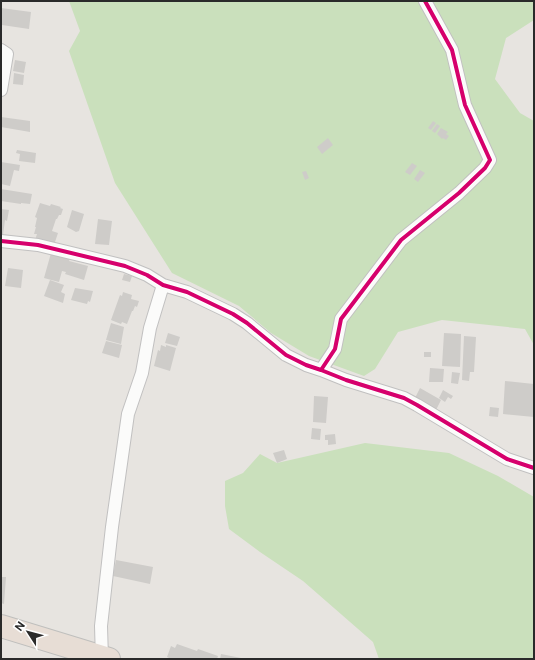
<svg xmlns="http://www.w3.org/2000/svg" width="535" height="660" font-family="'Public Sans',sans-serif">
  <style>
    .green { fill: #cae0bc }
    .building { fill: #ceccc9 }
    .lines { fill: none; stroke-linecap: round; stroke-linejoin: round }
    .street-casing { stroke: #c1c0c0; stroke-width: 14 }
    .highway-casing { stroke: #bfbfbd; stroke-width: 24 }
    .street { stroke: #fbfbfa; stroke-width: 12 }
    .highway { stroke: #e7ddd5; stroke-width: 22 }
    .cycleway-casing { stroke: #fff; stroke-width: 6 }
    .cycleway { stroke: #d6006c; stroke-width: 4 }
  </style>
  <rect width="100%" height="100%" fill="#e7e4e0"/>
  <path class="green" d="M69 1H534V20L506 38 495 79 520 113 534 121V345L525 329 442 320 398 332 375 369 364 376 309 356 271 333 239 306 172 273 115 183 69 51 80 31Z
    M365 443 449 453 498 476 534 497V659H379L373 642 303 581 260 552 229 529 225 506V481L243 473 260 454 277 463Z"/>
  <path class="building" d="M1 8 31 12 29 29 2 25Z
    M15 60 26 62 24 73 13 71Z
    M14 73 24 75 23 85 13 84Z
    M1 117 30 121V132L1 127Z
    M433 121 436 123 431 130 428 128Z
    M437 124 440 126 435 133 432 131Z
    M441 128 448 132 446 134 449 136 446 140 443 138 442 139 437 134Z
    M328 138 333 145 322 154 317 147Z
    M17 150 36 153 35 163 19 161 20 154 16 153Z
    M1 162 20 165 19 171 14 170 10 186 1 184Z
    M412 163 417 166 410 175 405 172Z
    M420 170 425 173 418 182 414 179Z
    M306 171 309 178 305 180 302 172Z
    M1 189 32 194 30 204 21 203V204L1 201Z
    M40 203 50 206 51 204 61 207 60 208 63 209 61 215H59L57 219H56L52 231 58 233 54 245 35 240 37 234H34L36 227H35L37 218 35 217Z
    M1 209 9 210 7 221 5 220 3 235 1 234Z
    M72 210 84 214 79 231 76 232 67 227Z
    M98 219 112 221 109 245 95 244Z
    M51 253 70 259 69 261 88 266 84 280 65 274 66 272 62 271 59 282 44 278Z
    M8 268 23 270 21 288 5 286Z
    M124 274 132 276 130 282 122 280Z
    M50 280 64 285 61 292 65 294 63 303 44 296Z
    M75 288 93 291 90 302 88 301 87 304 71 300Z
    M123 292 132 295 131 299 139 301 137 307 135 306 133 311H132L127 324 122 322 121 324 111 320 120 295 122 296Z
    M111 323 124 327 121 344 106 340Z
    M168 333 180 337 177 346 165 343Z
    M444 333 461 334 460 367 442 366Z
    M464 336 476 337 474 372H470L469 381 462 380Z
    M106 341 122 345 119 358 102 353Z
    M161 345 166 347V345L176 348 170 371 154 366 158 350 160 351Z
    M424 352H431V357H424Z
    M430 368 444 369 443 382H429Z
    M452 372 460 373 458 384 451 383Z
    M505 381 534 384V417L503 414Z
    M420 388 441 400 436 410 415 398Z
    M443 390 453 396 451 399 448 397 445 402 439 398Z
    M314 396 328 397 326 423 313 422Z
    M490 407 499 408 498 417 489 416Z
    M312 428 321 429 320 440 311 439Z
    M335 434 336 444 328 445V440H325V435Z
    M284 450 287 459 277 463 273 453Z
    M116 560 153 567 150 584 113 576Z
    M1 577H6L4 604 1 603Z
    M177 644 197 651 198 649 218 656 217 659H171L167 657 171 646 175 648Z
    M221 654 241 658V659H220Z"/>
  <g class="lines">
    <defs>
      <path id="street" d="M1 50 7 54 1 90
        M1 241 38 245 125 266 147 275 163 285 187 292 233 314 247 323 286 355 306 365 321 370 346 380 404 398 417 405 507 459 534 468
        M321 370 335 349 341 319 401 240 459 193 485 168 490 160 465 105 452 50 425 1
        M102 659 101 626 112 527 128 414 142 373 150 328 163 285"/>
      <path id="highway" d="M1 626 109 659"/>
    </defs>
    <use href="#street" class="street-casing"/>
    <use href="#highway" class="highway-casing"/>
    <use href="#street" class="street"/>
    <use href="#highway" class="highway"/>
    <defs>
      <path id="cycleway" d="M1 241 38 245 125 266 147 275 163 285 187 292 233 314 247 323 286 355 306 365 321 370 346 380 404 398 417 405 507 459 534 468
        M321 370 335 349 341 319 401 240 459 193 485 168 490 160 465 105 452 50 425 1"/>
    </defs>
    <use href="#cycleway" class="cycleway-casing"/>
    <use href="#cycleway" class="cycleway"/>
  </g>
  <rect width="535" height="660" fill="none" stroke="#2a2a2a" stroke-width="4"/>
  <g transform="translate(28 632) rotate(306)" stroke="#ffffff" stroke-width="3" paint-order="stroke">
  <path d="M0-3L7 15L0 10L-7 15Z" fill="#2a2a2a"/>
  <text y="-6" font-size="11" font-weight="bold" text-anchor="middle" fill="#2a2a2a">N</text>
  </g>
</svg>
